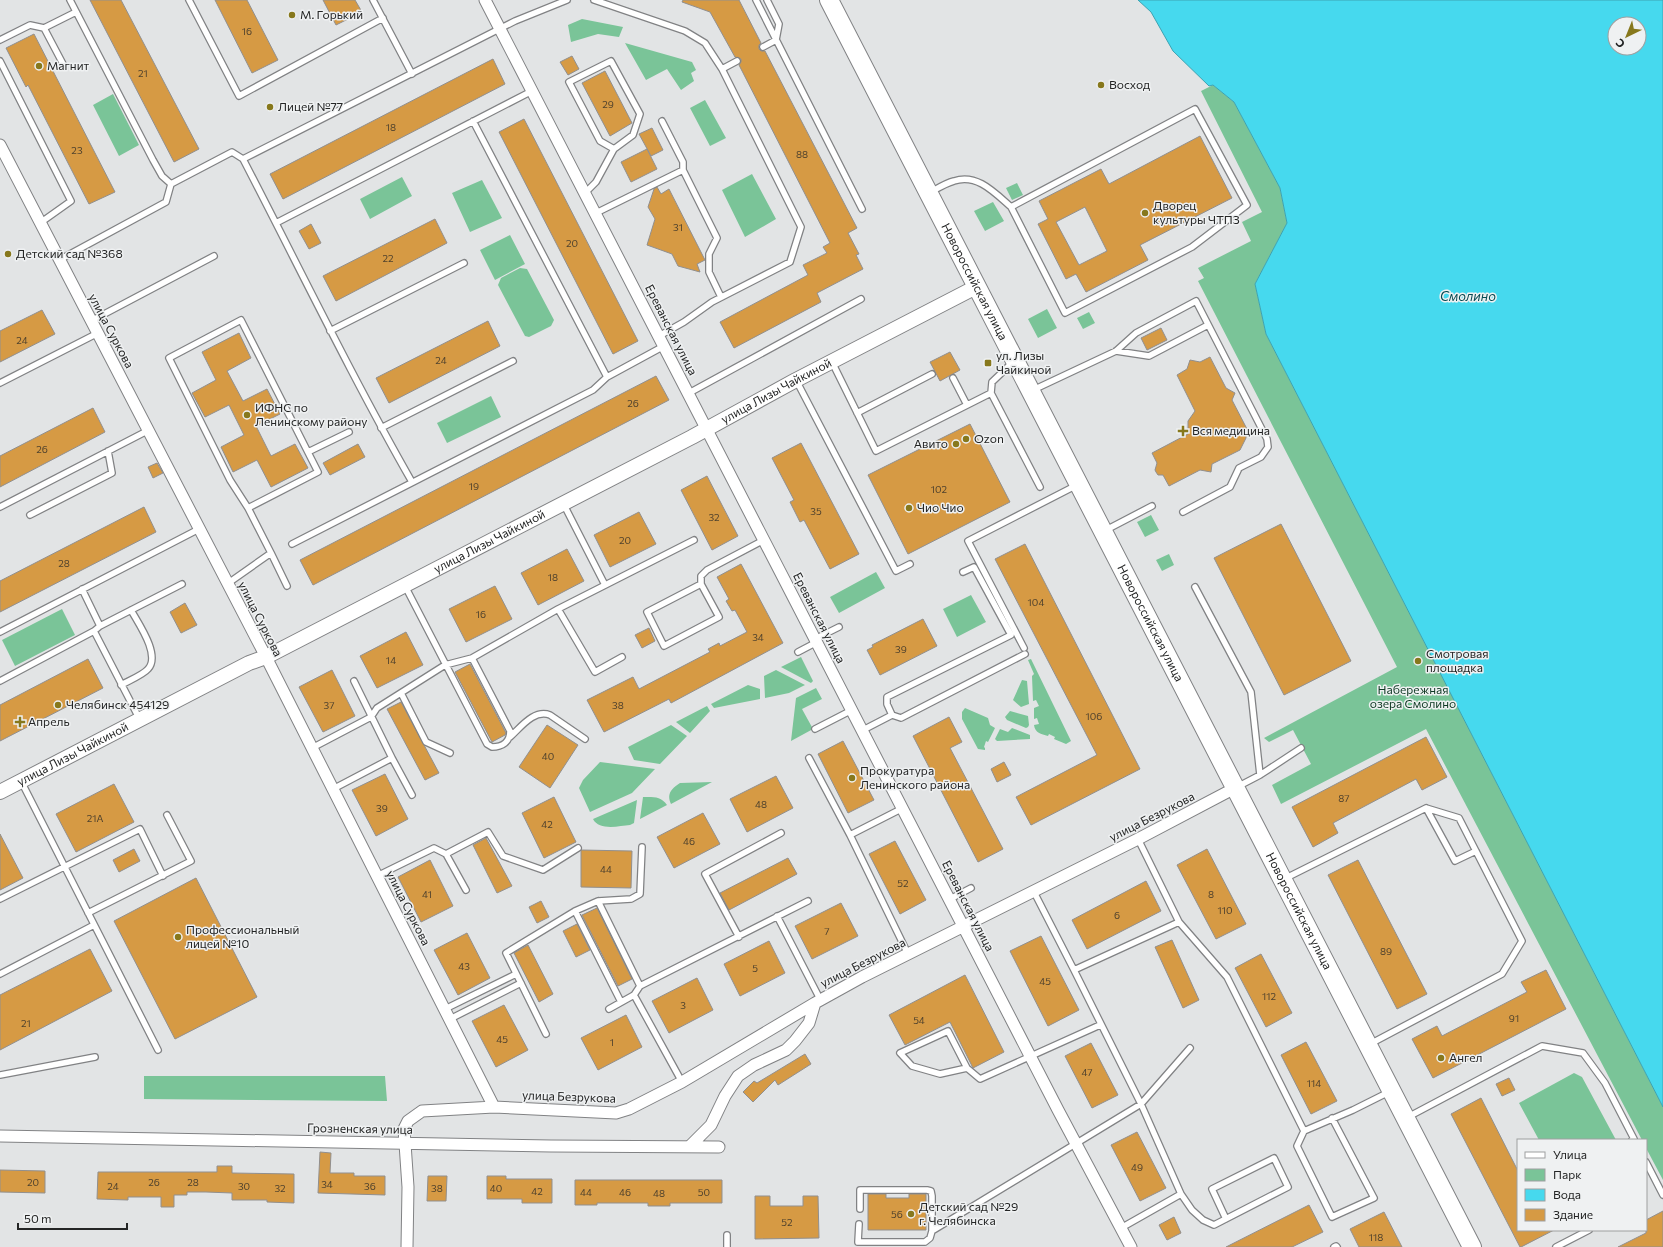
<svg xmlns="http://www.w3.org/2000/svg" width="1663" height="1247" font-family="Commissioner,sans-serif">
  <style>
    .green { fill: #7ac498 }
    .water { fill: #46d9ee; stroke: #3ca3b2; fill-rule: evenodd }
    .building { fill: #d69a44; stroke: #918f8e; fill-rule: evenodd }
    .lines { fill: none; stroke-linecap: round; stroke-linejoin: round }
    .service-casing { stroke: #818284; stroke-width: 8 }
    .minor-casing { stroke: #818284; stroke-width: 13 }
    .tertiary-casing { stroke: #818284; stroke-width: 16 }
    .primary-casing { stroke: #818284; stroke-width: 20 }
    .service { stroke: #fff; stroke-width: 5.5 }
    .minor { stroke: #fff; stroke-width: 11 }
    .tertiary { stroke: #fff; stroke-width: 14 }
    .primary { stroke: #fff; stroke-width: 18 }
    .poi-dot { fill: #87781c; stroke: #eff1f2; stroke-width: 1.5 }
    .labels { text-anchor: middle; stroke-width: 3; stroke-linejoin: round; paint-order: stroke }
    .number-label { font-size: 10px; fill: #50422d }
    .poi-label { font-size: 12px; fill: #242525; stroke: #eff1f2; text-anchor: start }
    .street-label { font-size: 12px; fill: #242525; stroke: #eff1f2 }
    .park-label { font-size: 12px; fill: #0e3923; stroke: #eff1f2 }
    .water-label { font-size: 13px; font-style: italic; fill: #064951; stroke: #eff1f2 }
  </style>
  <rect width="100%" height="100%" fill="#e2e4e5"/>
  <path class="green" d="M582 19 623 27 619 37 598 34 571 42 568 25Z
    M625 43 692 62 696 70 691 73 694 81 681 90 667 69 646 80Z
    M1213 85 1234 102 1280 188 1287 223 1255 284 1266 334 1663 1107V1180L1646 1148V1140H1642L1426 729 1281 804 1272 785 1311 764 1293 730 1269 742 1264 738 1397 667 1198 281 1204 278 1198 268 1251 241 1242 222 1262 212 1201 91Z
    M113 94 139 145 119 156 93 105Z
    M705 100 726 138 710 146 690 108Z
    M752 174 776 219 745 237 722 190Z
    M402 177 412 196 370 219 360 199Z
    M482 180 502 218 470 232 452 193Z
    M1017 183 1023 195 1012 200 1006 188Z
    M993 202 1004 221 985 231 974 211Z
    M510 235 525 264 495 280 480 250Z
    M520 268 527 269 554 320 551 326 529 337 525 336 498 285 501 278Z
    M1047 309 1057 328 1038 338 1028 319Z
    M1089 312 1095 323 1083 329 1077 318Z
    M491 396 501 417 447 443 437 423Z
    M1151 515 1159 530 1145 537 1137 522Z
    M1169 554 1174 565 1162 571 1156 560Z
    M876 572 885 588 839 613 830 597Z
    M971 595 986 622 957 637 943 609Z
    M62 609 75 635 15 666 2 640Z
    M801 657 813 681 811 683 781 667Z
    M1031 659 1071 741 1066 744 1054 739 1055 737 1049 734 1048 736C1041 734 1035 733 1034 725L1039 724 1037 718 1034 719V708L1039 706 1036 700 1033 701 1032 676 1034 674 1028 660Z
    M776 670 805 685 789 693 765 698 764 676Z
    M1022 680 1027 681 1029 704 1021 707 1013 700Z
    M748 685 760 689V699L714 708 711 704Z
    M816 688 822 699 802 709 813 729 791 741 796 698Z
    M707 706 710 711 690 733 676 722Z
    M965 708 988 718 990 725 995 728 988 742 986 741 984 747 985 748V750L978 749 962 719V712Z
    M1010 711 1028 716 1029 725 1028 727 1026 728 1007 720 1005 717Z
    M671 725 687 736 660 764 634 760 628 747Z
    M1012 728 1030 735V739L997 741 995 739 1000 729 1008 732Z
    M600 762 655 769 632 793 590 812 579 788 583 780Z
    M712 782 671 804C666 794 672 788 680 783Z
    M643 797C653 797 661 796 667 805L640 819Z
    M637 800 634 823 630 825C619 826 599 831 593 819Z
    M1574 1073 1582 1077 1616 1140H1539L1519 1103Z
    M144 1076H385L387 1101 144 1099Z"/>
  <path class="water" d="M1138 0H1663V1107L1266 334 1255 284 1287 223 1280 188 1234 102 1213 85 1209 86 1173 51 1151 12ZM1615 24H1639V48H1615Z"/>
  <path class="building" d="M90 0H121L199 149 174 162Z
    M215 0H247L278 60 252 73Z
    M323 0H355L362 12 336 25Z
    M683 0H739L761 43 759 45V49L761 51H765L857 228 848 233 859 254 856 255 863 269 817 293 821 302 734 348 720 322 808 275 803 265 827 253 823 247 830 243 739 65 741 62V59L735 57 710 12 682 2Z
    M34 34 115 192 89 204 28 85 26 87 6 48Z
    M572 56 579 69 568 75 560 62Z
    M493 59 505 84 283 199 270 174Z
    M605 71 632 123 610 136 582 83Z
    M524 119 638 341 613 354 499 132Z
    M652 128 663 150 651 156 639 134Z
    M1200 136 1232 198 1140 245 1148 260 1086 292 1076 274 1066 279 1038 224 1048 219 1039 201 1101 169 1109 184ZM1085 207 1107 251 1079 265 1056 222Z
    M647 149 657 169 631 182 621 162Z
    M657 187 661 194 669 189 705 260 697 264 700 272 678 266 672 254 647 245 655 219 648 207 654 189Z
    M435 219 447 243 336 301 323 276Z
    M311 224 321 243 309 249 299 231Z
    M42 310 55 334 0 362V331Z
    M488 321 500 346 389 403 376 378Z
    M1161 328 1167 340 1147 350 1141 338Z
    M239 333 251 358 227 371 243 401 267 389 280 414 256 426 271 456 295 444 308 468 271 487 257 460 233 472 221 447 244 435 229 405 205 417 192 393 216 380 202 352Z
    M950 352 960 370 940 381 930 362Z
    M1210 357 1226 388 1235 393 1232 400 1248 431 1246 432V438L1240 450 1212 464 1211 472 1200 470 1169 486 1163 475H1158L1156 472 1155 470 1157 463 1152 453 1188 434V421L1195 411 1177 375 1187 369 1190 360 1200 362Z
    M656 376 669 400 313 585 300 560Z
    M93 408 105 432 0 487V456Z
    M970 424 1010 502 908 554 868 475Z
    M801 443 859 554 830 569 804 520 800 522 790 502 794 500 772 458Z
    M358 444 365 457 330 475 323 463Z
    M157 463 163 473 153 478 148 467Z
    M707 476 738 536 712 550 681 490Z
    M144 507 156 532 0 612V581Z
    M639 512 656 544 610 567 594 535Z
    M1281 524 1351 661 1284 695 1214 558Z
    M1025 544 1140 769 1031 825 1016 797 1097 755 995 559Z
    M567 549 584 581 538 605 521 573Z
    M741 564 783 643 671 703 669 699 604 732 587 700 633 677 639 689 710 652 708 649 719 643 720 646 747 632 735 610 732 611 726 601 729 599 717 577Z
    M495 586 512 619 466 642 449 609Z
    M185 603 197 625 181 633 170 612Z
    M923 619 937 646 880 675 867 650 873 647 872 645Z
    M649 628 655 641 642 648 635 635Z
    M406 632 423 665 377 688 360 656Z
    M88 659 103 688 0 741V705Z
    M470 664 506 733 505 735 492 742 455 672Z
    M332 670 355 716 323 732 299 687Z
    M401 702 439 773 425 780 387 709Z
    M949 717 962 742 950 748 1003 849 978 862 913 736Z
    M547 725 578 745 550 788 519 767Z
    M1426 737 1447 777 1422 790 1416 779 1333 823 1338 833 1313 847 1292 807Z
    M843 741 874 800 848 813 818 754Z
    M1004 762 1011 775 997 782 991 769Z
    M385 774 408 819 376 836 352 790Z
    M776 776 793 808 747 832 730 799Z
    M114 784 134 822 76 852 56 814Z
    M554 797 576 842 544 858 522 813Z
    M703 813 720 844 674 868 657 837Z
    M0 834 23 878 0 890Z
    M486 838 512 886 497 893 473 845Z
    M895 841 926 900 900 914 869 854Z
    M134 849 140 861 119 872 113 860Z
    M1207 849 1246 924 1216 939 1177 865Z
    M581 850 632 851 631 888 581 887Z
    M788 858 797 874 729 910 720 893Z
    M430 860 453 906 421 922 398 877Z
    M1358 860 1427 994 1397 1009 1328 875Z
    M196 878 257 997 175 1039 114 921Z
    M1146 881 1161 911 1087 949 1072 920Z
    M541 901 549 917 537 923 529 907Z
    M841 903 858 936 812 959 795 926Z
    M597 908 632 979 618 986 582 915Z
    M577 924 590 950 576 957 563 931Z
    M467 933 490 978 458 995 434 950Z
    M1041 936 1079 1010 1048 1026 1010 951Z
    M1172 940 1199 1000 1183 1008 1155 947Z
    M769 941 785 973 740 996 724 964Z
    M528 945 553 994 539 1002 514 953Z
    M90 949 112 991 0 1050V995Z
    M1261 954 1292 1013 1266 1027 1235 968Z
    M1546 970 1566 1009 1433 1078 1412 1039 1437 1026 1442 1036 1527 992 1521 982Z
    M965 975 1004 1052 973 1068 950 1022 905 1045 889 1015Z
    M697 978 713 1010 669 1033 652 1001Z
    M504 1005 528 1050 496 1067 472 1021Z
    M626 1015 642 1047 598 1070 581 1038Z
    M1306 1042 1337 1101 1311 1114 1281 1055Z
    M1091 1043 1118 1095 1092 1108 1065 1056Z
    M805 1054 811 1064 778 1085 775 1080 753 1102 743 1092 754 1081 757 1083Z
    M1509 1078 1515 1090 1502 1096 1496 1084Z
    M1481 1098 1518 1171V1230H1554L1521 1247H1520L1451 1114Z
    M1137 1132 1166 1188 1140 1201 1111 1145Z
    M320 1152 331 1153 330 1173H354V1176H385V1195L318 1193Z
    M217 1166H232V1173L294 1174V1203L267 1202V1200H232V1193L206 1192H187V1195H174V1207H161V1197H128V1200L97 1199 98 1172H217Z
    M0 1170 45 1171V1193L0 1192Z
    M428 1176H447L446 1201H427Z
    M487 1176H506V1179H552V1203H522V1199H487Z
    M575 1180H722V1203H670V1206H648V1203H597V1205H575Z
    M868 1194H886V1198H909V1194H926V1230H868Z
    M755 1196H770V1206H803V1196H818L819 1238 755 1239Z
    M1309 1205 1323 1232 1292 1247H1226Z
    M1663 1211V1247H1618L1646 1233V1220Z
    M1384 1212 1402 1247H1359L1350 1229Z
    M1174 1217 1181 1233 1167 1240 1159 1225Z"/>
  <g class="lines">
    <defs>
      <path id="service" d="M70 0 153 160 162 176 171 184
        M189 0 239 96 383 18
        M373 0 412 74
        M594 0 685 31 705 43 722 69 801 227 790 262 712 302 684 322 659 336
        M756 0 862 209
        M44 28 63 64
        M0 40 30 25 44 28 76 12
        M763 47 776 40 779 24 767 0
        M0 61 71 201 40 223
        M722 69 737 61
        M473 121 607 377
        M662 121 683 162V170L717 238 709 254V272L721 297
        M243 159C299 267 352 377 412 482
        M931 192C938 188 946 183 954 181 977 173 995 193 1011 207L1195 109 1247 205 1192 247 1065 313 1011 207
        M585 193 596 182 614 149 600 141 569 82 611 61 640 114 633 135 614 149
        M596 213 683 170
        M276 223 532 91
        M59 260 166 202 171 184 232 152 243 159 515 21 567 0
        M91 321 214 256
        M330 331 464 263
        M1116 351 1149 356 1208 325
        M832 362 876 451 991 393 1040 487
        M953 378 967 405
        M796 380 896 571 910 564
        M0 383 98 333
        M1033 390 1116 351 1136 333 1196 301 1267 439 1268 447 1261 457 1239 468 1230 487 1183 512
        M689 393 861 299
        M991 393 992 382 1013 362
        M857 413 932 374
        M381 428 513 361
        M308 452 349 432
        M563 503 605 585
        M0 507 149 430
        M30 515 112 473 108 451
        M1106 530 1152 506
        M292 544 593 390 607 377 664 346
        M271 553 287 586
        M227 584 271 553 248 508 230 480 169 358 241 320 318 472 248 508
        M701 584 647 612 664 646 719 617 701 584V576L707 570 764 540
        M405 586 487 744 492 747C502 747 510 742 510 731L472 658
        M1195 587 1251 692 1260 775
        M82 589 100 626
        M558 609 595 672 622 657
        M94 631 100 626 182 584
        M0 632 199 529
        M815 639 839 627
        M1024 648 968 541 1077 485
        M798 652 817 642
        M0 681 94 631 140 720
        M121 685C128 681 143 675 148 669 161 655 138 623 131 610
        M401 693 426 742 450 753
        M892 715 887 704V697L1011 635 974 567 963 572
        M815 729 852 710
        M863 730 892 715 901 718 1025 654
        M510 737C521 727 534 709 550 715L585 739
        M312 748 371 717 377 708 445 665 472 658 558 609 694 540
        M392 758 412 795
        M809 758 850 835 908 954
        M21 781 158 1050
        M1237 787 1260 775 1301 748
        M333 789 392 758 354 681
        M1426 808 1455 861 1476 851
        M850 835 903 808
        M1138 839 1179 922
        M446 854 466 890
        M377 876 434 848 446 854 488 832 503 856 543 870 578 848
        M1284 879 1426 808 1459 818 1522 941 1502 974 1370 1044
        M1034 892 1074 970
        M0 899 140 829 163 876
        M950 899 971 888
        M598 901 640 986
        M575 911 621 1002
        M88 913 191 861 167 815
        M777 916 820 999
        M739 937 705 874 781 833
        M0 974 94 925
        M634 995 682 1082
        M445 1009 516 974
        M609 1009 634 995 640 986 808 901
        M450 1019 521 983
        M546 1034 506 953 575 911 598 901 631 899 640 894 642 847
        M967 1068 940 1074 912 1066 900 1053 948 1031 967 1068 980 1079 1100 1025
        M0 1075 95 1057
        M1408 1117 1542 1046 1583 1053 1605 1083 1634 1139 1632 1140
        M1304 1131 1353 1110 1389 1092
        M1646 1162 1663 1195
        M860 1209V1190H927L931 1191 932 1196V1231
        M1226 1219 1212 1189 1274 1158 1288 1187 1214 1225 1203 1220 1192 1210 1181 1194 1141 1104 1074 970 1179 922 1227 977 1304 1131 1297 1146 1332 1217 1374 1198 1332 1118
        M859 1224 858 1242H925L930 1238 932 1231 1141 1104 1190 1048
        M1121 1228 1181 1194
        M727 1235V1247
        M1334 1247 1336 1246 1337 1247
        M1556 1247 1589 1230"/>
      <path id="minor" d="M485 0 1058 1110 1131 1247
        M0 145 266 657 494 1107
        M0 1136 551 1146 719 1147
        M690 1146 711 1125 725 1096 738 1076 754 1065 786 1050 795 1041 809 1023 815 1003
        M407 1247 408 1187 404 1129 408 1121 422 1111 494 1107 616 1113 629 1109 682 1082 815 1003 862 977 1138 839 1235 788"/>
      <g id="tertiary">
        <path id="s1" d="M0 792 249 663 266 657 692 437 796 380 976 287"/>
      </g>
      <g id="primary">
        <path id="s2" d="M829 0 1472 1247"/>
      </g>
    </defs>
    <use href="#service" class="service-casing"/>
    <use href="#minor" class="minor-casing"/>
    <use href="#tertiary" class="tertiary-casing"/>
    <use href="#primary" class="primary-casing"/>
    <use href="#service" class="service"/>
    <use href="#minor" class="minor"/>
    <use href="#tertiary" class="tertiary"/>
    <use href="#primary" class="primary"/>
  </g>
  <g class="poi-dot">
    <circle cx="292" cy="15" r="4"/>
    <circle cx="39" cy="66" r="4"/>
    <circle cx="1101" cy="85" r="4"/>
    <circle cx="270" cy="107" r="4"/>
    <circle cx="1145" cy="213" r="4"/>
    <circle cx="8" cy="254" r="4"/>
    <rect x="984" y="359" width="8" height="8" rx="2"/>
    <circle cx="247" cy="415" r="4"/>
    <path d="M1181 425h4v4h4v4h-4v4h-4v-4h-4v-4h4z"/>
    <circle cx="966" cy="439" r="4"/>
    <circle cx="956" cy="444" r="4"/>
    <circle cx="909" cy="508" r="4"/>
    <circle cx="1418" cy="661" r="4"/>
    <circle cx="58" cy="705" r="4"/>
    <path d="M18 716h4v4h4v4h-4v4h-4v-4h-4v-4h4z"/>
    <circle cx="852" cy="778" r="4"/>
    <circle cx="178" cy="937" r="4"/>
    <circle cx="1441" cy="1058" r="4"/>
    <circle cx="911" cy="1214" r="4"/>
  </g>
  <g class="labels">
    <g class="number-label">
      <text x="247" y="35">16</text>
      <text x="143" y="77">21</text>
      <text x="608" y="108">29</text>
      <text x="391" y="131">18</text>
      <text x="77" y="154">23</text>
      <text x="802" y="158">88</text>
      <text x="678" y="231">31</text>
      <text x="572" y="247">20</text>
      <text x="388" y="262">22</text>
      <text x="22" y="344">24</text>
      <text x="441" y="364">24</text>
      <text x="633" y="407">26</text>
      <text x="42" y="453">26</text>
      <text x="474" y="490">19</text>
      <text x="939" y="493">102</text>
      <text x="816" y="515">35</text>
      <text x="714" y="521">32</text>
      <text x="625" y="544">20</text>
      <text x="64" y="567">28</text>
      <text x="553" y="581">18</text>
      <text x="1036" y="606">104</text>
      <text x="481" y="618">16</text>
      <text x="758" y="641">34</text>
      <text x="901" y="653">39</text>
      <text x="391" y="664">14</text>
      <text x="329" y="709">37</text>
      <text x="618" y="709">38</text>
      <text x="1094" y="720">106</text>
      <text x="548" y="760">40</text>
      <text x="1344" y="802">87</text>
      <text x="761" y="808">48</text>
      <text x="382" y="812">39</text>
      <text x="95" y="822">21А</text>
      <text x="547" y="828">42</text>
      <text x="689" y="845">46</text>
      <text x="606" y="873">44</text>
      <text x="903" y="887">52</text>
      <text x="427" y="898">41</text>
      <text x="1211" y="898">8</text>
      <text x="1225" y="914">110</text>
      <text x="1117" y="919">6</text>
      <text x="827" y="935">7</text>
      <text x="1386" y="955">89</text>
      <text x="464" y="970">43</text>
      <text x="755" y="972">5</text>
      <text x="1045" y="985">45</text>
      <text x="1269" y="1000">112</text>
      <text x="683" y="1009">3</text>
      <text x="1514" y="1022">91</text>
      <text x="919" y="1024">54</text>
      <text x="26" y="1027">21</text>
      <text x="502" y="1043">45</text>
      <text x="612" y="1046">1</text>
      <text x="1087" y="1076">47</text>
      <text x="1314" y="1087">114</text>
      <text x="1137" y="1171">49</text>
      <text x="33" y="1186">20</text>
      <text x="154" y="1186">26</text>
      <text x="193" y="1186">28</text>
      <text x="327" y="1188">34</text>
      <text x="113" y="1190">24</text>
      <text x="244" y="1190">30</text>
      <text x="370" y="1190">36</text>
      <text x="280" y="1192">32</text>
      <text x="437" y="1192">38</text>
      <text x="496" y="1192">40</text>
      <text x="537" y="1195">42</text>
      <text x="586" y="1196">44</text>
      <text x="625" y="1196">46</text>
      <text x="704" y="1196">50</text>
      <text x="659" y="1197">48</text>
      <text x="897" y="1218">56</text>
      <text x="787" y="1226">52</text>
      <text x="1376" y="1241">118</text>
    </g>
    <g class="poi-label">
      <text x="300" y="19">М. Горький</text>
      <text x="47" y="70">Магнит</text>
      <text x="1109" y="89">Восход</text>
      <text x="278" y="111">Лицей №77</text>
      <text x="1153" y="210">Дворец<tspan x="1153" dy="14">культуры ЧТПЗ</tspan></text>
      <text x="16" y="258">Детский сад №368</text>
      <text x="996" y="360">ул. Лизы<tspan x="996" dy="14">Чайкиной</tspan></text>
      <text x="255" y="412">ИФНС по<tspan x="255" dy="14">Ленинскому району</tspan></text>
      <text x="1192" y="435">Вся медицина</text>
      <text x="974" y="443">Ozon</text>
      <text x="948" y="448" text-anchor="end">Авито</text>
      <text x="917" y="512">Чио Чио</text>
      <text x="1426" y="658">Смотровая<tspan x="1426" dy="14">площадка</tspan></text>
      <text x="66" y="709">Челябинск 454129</text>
      <text x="28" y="726">Апрель</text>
      <text x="860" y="775">Прокуратура<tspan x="860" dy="14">Ленинского района</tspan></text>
      <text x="186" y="934">Профессиональный<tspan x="186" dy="14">лицей №10</tspan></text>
      <text x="1449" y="1062">Ангел</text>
      <text x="919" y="1211">Детский сад №29<tspan x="919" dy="14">г. Челябинска</tspan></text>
    </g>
    <g class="street-label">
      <text dy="4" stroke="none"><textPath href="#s2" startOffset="317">Новороссийская улица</textPath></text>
      <text transform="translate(671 330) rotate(63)" y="4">Ереванская улица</text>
      <text transform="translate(111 331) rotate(62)" y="4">улица Суркова</text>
      <text dy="4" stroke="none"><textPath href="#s1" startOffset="874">улица Лизы Чайкиной</textPath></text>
      <text dy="4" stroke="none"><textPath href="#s1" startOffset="550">улица Лизы Чайкиной</textPath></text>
      <text transform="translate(819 618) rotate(63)" y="4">Ереванская улица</text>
      <text transform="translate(260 619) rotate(63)" y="4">улица Суркова</text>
      <text dy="4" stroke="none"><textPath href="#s2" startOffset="701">Новороссийская улица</textPath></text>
      <text dy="4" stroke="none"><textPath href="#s1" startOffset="82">улица Лизы Чайкиной</textPath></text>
      <text transform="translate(1152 817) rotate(-27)" y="4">улица Безрукова</text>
      <text transform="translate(968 906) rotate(63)" y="4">Ереванская улица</text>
      <text transform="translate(408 908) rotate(63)" y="4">улица Суркова</text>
      <text dy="4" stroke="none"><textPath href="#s2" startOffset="1025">Новороссийская улица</textPath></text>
      <text transform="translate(863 963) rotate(-27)" y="4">улица Безрукова</text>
      <text transform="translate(569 1097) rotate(2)" y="4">улица Безрукова</text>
      <text transform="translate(360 1129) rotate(1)" y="4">Грозненская улица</text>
    </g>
    <g class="park-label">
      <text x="1413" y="694">Набережная<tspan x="1413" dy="14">озера Смолино</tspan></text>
    </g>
    <g class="water-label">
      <text x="1468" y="301">Смолино</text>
    </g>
  </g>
  <rect x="1517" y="1139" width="130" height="92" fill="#eff1f2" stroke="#9e9fa0"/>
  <rect x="1525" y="1152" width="20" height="6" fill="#ffffff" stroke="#9e9fa0"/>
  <text x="1553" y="1159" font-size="12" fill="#242525">Улица</text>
  <rect x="1525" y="1169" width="20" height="12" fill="#7ac498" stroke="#9e9fa0"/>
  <text x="1553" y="1179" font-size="12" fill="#242525">Парк</text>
  <rect x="1525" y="1189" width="20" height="12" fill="#46d9ee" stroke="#9e9fa0"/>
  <text x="1553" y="1199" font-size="12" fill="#242525">Вода</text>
  <rect x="1525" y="1209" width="20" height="12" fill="#d69a44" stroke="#9e9fa0"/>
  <text x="1553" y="1219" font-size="12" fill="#242525">Здание</text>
  <g transform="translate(1627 36) rotate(223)"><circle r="19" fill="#eff1f2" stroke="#9e9fa0"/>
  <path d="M0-3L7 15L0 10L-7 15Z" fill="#87781c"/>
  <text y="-6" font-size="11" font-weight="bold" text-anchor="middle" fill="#242525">С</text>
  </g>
  <path d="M18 1223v6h109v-6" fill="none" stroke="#242525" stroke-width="2"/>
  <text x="24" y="1223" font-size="12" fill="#242525" stroke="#eff1f2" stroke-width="3" paint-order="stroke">50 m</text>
</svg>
